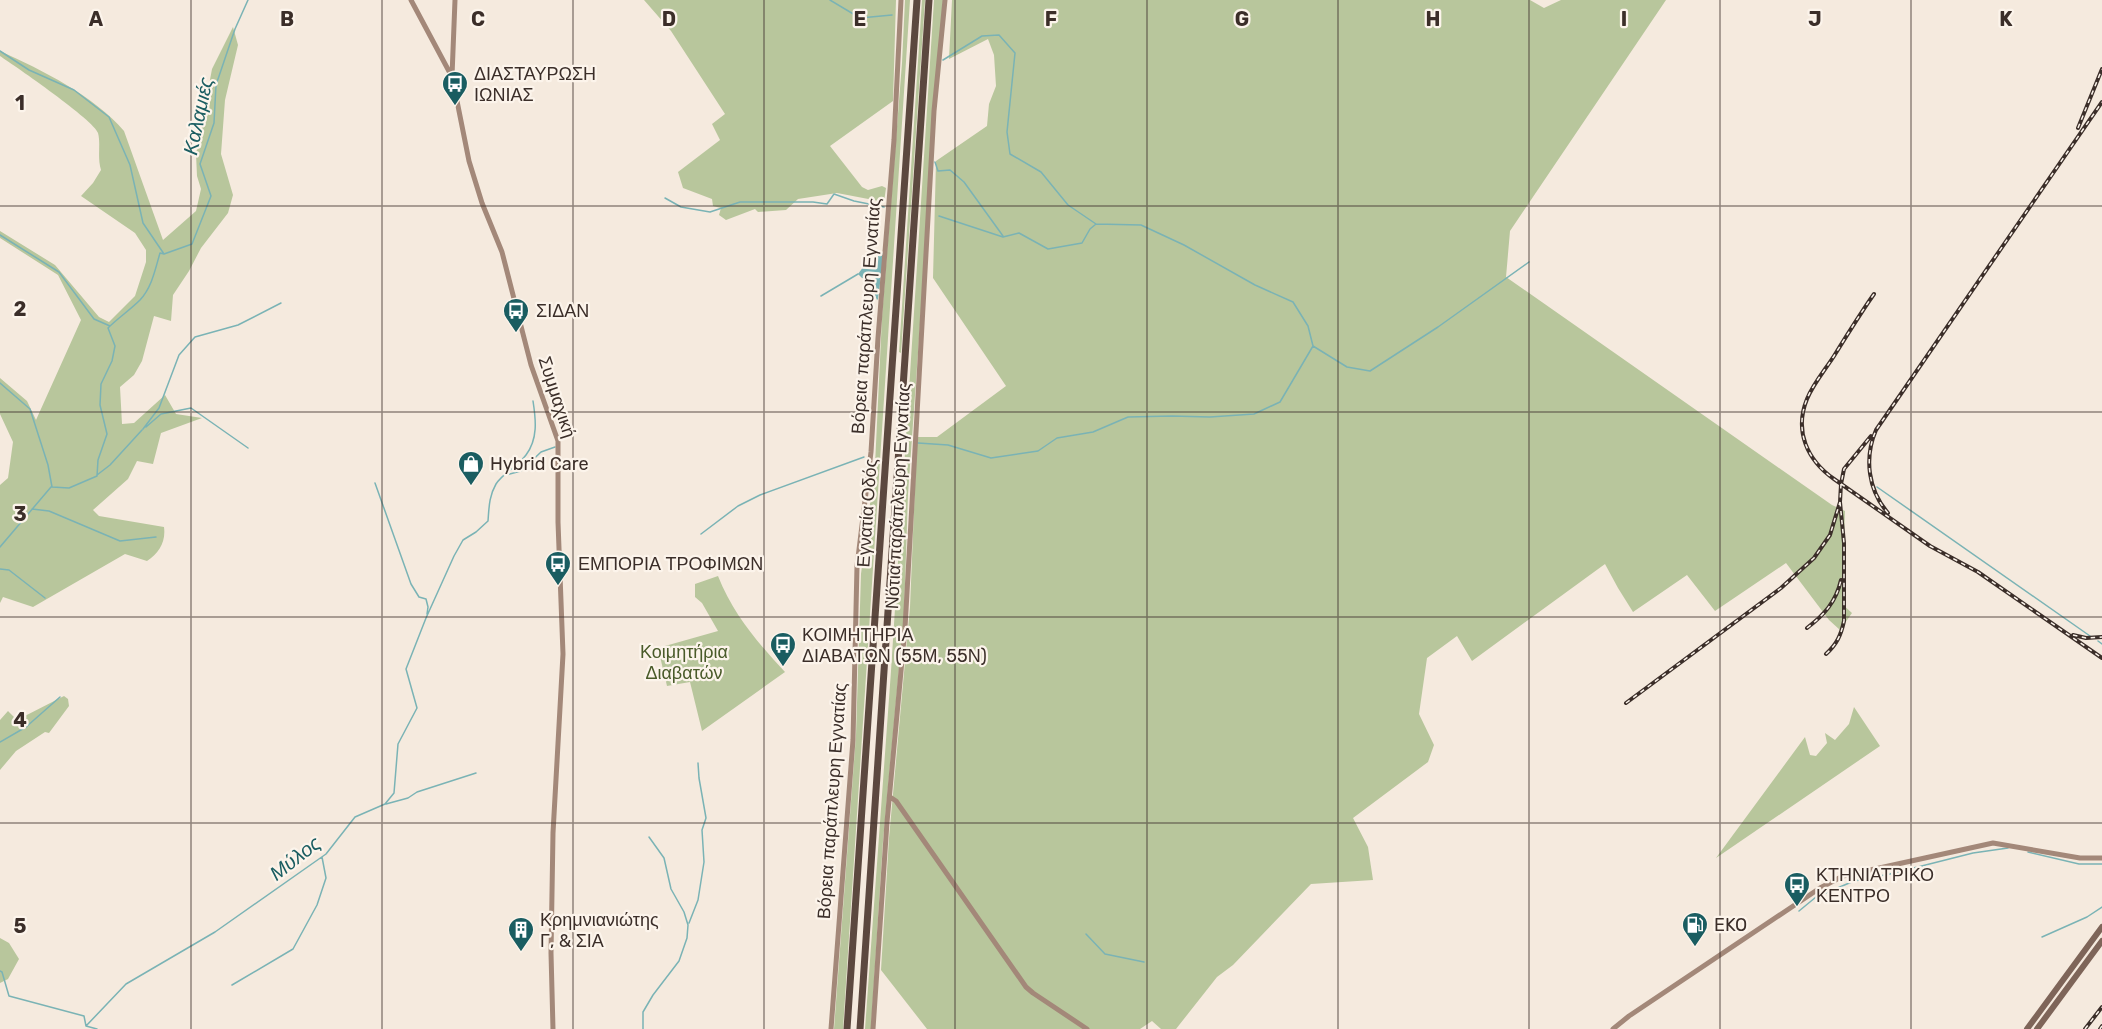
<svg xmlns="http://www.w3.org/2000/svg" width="2102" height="1029" font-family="Rubik,sans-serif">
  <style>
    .green { fill: #b8c69c }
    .water { fill: #7ab3b5 }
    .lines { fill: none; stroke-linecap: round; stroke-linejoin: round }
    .stream { stroke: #7ab3b5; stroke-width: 1.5 }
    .secondary { stroke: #a38879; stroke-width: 5 }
    .primary { stroke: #7e6559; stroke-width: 6 }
    .highway { stroke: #5c483f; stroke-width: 7 }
    .rail-casing { stroke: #3b2e29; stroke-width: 4 }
    .rail { stroke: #fcf4eb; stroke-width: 1.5; stroke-dasharray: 4.5; stroke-linecap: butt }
    .grid { fill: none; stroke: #3b2e29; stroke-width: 1.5; stroke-opacity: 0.55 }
    .labels { text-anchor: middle; stroke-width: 4.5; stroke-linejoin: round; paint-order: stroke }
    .poi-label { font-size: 18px; fill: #3b2e29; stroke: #fcf4eb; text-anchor: start }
    .street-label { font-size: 18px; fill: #3b2e29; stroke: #fcf4eb }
    .park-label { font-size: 18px; fill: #4a5b2a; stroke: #fcf4eb }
    .water-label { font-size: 20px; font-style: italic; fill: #1a5d61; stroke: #fcf4eb }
    .grid-label { font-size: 20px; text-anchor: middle; font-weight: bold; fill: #3b2e29; stroke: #fcf4eb; stroke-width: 4.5; stroke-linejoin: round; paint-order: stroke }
  </style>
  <rect width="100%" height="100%" fill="#f5eade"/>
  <path class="green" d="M644 0H896L893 101 830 146 862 187 868 190 882 186 886 188 884 202 837 193 798 199 786 210 758 212 755 209 726 220 719 215 721 208 713 206 712 199 683 188 678 172 720 140 712 124 725 114 671 31Z
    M905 0H910L843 1029H834L856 735 861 574 875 465 882 317 902 63Z
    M922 0H925L901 353 899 352Z
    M934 0H943L908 494 904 615 883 841 871 1029H865L891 671Z
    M952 0H1530L1544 8 1561 0H1666L1510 231 1506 277 1832 505 1845 511 1842 604 1852 613 1840 630 1829 620 1786 563 1715 611 1687 575 1633 612 1618 588 1605 564 1472 661 1457 636 1427 658 1419 714 1434 745 1428 762 1353 818 1368 847 1373 880 1311 884 1233 965 1217 977 1176 1029H1161L1152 1021 1140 1029H927L881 970 889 838 910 607 917 437H937L1006 386 933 278 936 161 987 126 989 104 996 86 994 55 988 39 949 59Z
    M233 27 238 45 225 100 221 154 233 195 228 213 201 248 189 271 173 295 171 321 154 316 142 361 134 375 120 387 122 424 134 423 165 395 176 414 202 418 161 433 153 464 137 461 128 479 93 510 99 516 164 527C166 542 159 553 147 561L125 554 33 607 3 597 0 603V485L8 478 13 442 0 414V378L27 401 36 420 81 320 58 275 0 238V231L55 265 99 317 109 322 135 296 146 262V250L135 233 81 196 93 183 101 170C97 157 101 144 98 133 95 121 15 66 0 56V51C42 70 94 96 124 131L163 240 196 211 201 189 197 176 196 154 212 69Z
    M718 576C733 614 758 643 785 672L702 731 690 682 667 686 658 648 718 631 702 603 695 597V584Z
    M64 696 68 699 69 706 49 733 45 732 16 751 0 770V720L8 711 17 720Z
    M1854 707 1880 746 1716 858 1805 737 1810 755 1816 756 1827 743 1825 733 1835 740 1849 724Z
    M0 938 9 943 19 959 8 979 0 983Z"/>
  <path class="water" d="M884 252 878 299 877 300 868 279 862 278 858 274 864 266Z"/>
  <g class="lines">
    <path class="stream" d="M830 0 860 18 892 15
      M0 51 29 70 74 90 109 117 130 165 143 223 164 254
      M943 60 982 36 999 35 1015 53 1007 132 1010 154 1041 172 1068 205 1096 224 1141 225 1184 245 1255 285 1293 302 1308 326 1313 346 1347 367 1370 371 1438 327 1529 262
      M935 162 938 171 950 170 964 182 1003 236
      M665 198 681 207 710 212 740 202H813L827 204 834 194 854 201 884 207
      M939 216 1003 237 1019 233 1048 249 1082 243 1090 229 1096 224
      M0 235 59 272 94 319 110 326
      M821 296 858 274
      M0 383 30 409 48 465 52 487 69 488 97 476 98 460 107 434 100 405 101 384 112 361 115 346 108 328C118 318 130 310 140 300 152 287 155 270 160 253L164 254 192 244 211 196 200 164 214 123 216 85 235 29 248 0
      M146 427 161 414 191 408 248 448
      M143 429 159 408 179 355 195 337 238 325 281 303
      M918 443 948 445 991 458 1038 451 1057 438 1093 432 1128 417 1172 416 1210 417 1254 414 1280 402 1313 346
      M97 475 110 465 142 430
      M506 475 521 471 541 452 555 447
      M375 483 411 584 419 597 426 599 428 607 427 614
      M1877 487 2090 636
      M32 509 49 511 120 541 156 537
      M701 534 738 506 760 495 864 457
      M0 547 51 487
      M0 569 9 570 45 598
      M2098 641 2102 644
      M0 742 26 727 60 697
      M386 804 408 798 417 792 476 773
      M2028 852 2079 864H2102
      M1799 911 1816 897 1854 881 1890 874 1973 853 2008 848
      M689 923 698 900 704 862 702 830 706 818 699 778 698 763
      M1086 934 1105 954 1144 962
      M2042 937 2087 917 2102 907
      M0 971 2 972 9 996 84 1016 86 1026 97 1029
      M232 985 293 949 317 905 326 878 322 857
      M86 1026 126 984 215 932 326 854 355 817 385 804 394 793 398 744 417 708 406 669 426 618 454 556 463 540 476 532 488 521C489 508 489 496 496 484 503 473 518 466 526 455 538 439 536 420 533 401
      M643 1029V1012L653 995 679 961 687 938 688 925 684 912 671 889 664 858 649 837"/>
    <path class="secondary" d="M411 0 451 75
      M455 0 452 76 469 161 482 203 502 252 531 365 558 441V522L563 654 553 833 551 953 553 1029
      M890 797 896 801 1026 987 1033 993 1087 1029
      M831 1029 853 740 857 566 871 452 878 338 894 140 901 0
      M873 1029 887 822 905 628 934 111 945 0
      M1613 1029 1629 1016 1820 888 1843 876 1993 843 2080 858H2102"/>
    <path class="primary" d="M2027 1029 2102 927
      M2037 1029 2102 941"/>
    <path class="highway" d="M847 1029 917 0
      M860 1029 929 0"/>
    <defs>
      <path id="rail" d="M2078 128 2102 69
        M1874 294C1860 314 1847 335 1834 356 1825 370 1813 384 1807 399 1794 431 1807 460 1834 479L1930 546 1978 572 2102 658
        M1888 513C1868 490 1864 458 1876 430L2102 102
        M1807 628C1824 615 1836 602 1841 580
        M2073 635 2086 638 2102 637
        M1826 654C1837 644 1841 635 1844 621V543L1840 502 1841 484 1844 469 1871 436
        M1626 703 1781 588 1814 558 1830 535 1840 502
        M2085 1029 2102 1007
        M2100 1029 2102 1026"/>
    </defs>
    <use href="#rail" class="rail-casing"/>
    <use href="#rail" class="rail"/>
  </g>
  <path class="grid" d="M191 0V1029M382 0V1029M573 0V1029M764 0V1029M955 0V1029M1147 0V1029M1338 0V1029M1529 0V1029M1720 0V1029M1911 0V1029M0 206H2102M0 412H2102M0 617H2102M0 823H2102"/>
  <defs>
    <symbol id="bus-pin" viewBox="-11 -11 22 30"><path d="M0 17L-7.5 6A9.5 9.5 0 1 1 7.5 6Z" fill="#1a5d61" stroke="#fcf4eb"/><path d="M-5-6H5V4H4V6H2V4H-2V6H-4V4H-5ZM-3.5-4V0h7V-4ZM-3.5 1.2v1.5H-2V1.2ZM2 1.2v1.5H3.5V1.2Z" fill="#fff"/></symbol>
    <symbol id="shop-pin" viewBox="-11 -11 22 30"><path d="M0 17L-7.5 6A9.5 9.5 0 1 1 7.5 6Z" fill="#1a5d61" stroke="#fcf4eb"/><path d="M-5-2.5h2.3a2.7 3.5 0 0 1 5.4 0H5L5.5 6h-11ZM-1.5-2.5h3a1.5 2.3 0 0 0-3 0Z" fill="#fff"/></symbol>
    <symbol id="fuel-pin" viewBox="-11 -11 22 30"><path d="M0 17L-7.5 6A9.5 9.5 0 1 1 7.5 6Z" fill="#1a5d61" stroke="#fcf4eb"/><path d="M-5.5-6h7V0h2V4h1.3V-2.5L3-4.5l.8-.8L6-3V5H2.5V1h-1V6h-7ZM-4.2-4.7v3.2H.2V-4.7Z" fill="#fff"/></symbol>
    <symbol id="building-pin" viewBox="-11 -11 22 30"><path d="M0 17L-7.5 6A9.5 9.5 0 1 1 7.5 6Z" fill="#1a5d61" stroke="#fcf4eb"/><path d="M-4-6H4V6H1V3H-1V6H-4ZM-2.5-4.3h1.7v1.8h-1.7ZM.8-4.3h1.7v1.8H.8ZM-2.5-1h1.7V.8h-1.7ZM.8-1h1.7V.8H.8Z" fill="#fff"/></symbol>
  </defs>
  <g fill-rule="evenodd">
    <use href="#bus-pin" x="440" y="69" width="30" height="40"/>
    <use href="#bus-pin" x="501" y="296" width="30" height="40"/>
    <use href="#shop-pin" x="456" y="449" width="30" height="40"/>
    <use href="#bus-pin" x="543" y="549" width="30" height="40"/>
    <use href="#bus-pin" x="768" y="630" width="30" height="40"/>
    <use href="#bus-pin" x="1782" y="870" width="30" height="40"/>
    <use href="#fuel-pin" x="1680" y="910" width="30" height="40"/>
    <use href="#building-pin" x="506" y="915" width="30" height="40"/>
  </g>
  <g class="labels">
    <g class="poi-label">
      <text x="474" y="80">ΔΙΑΣΤΑΥΡΩΣΗ<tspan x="474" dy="21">ΙΩΝΙΑΣ</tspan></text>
      <text x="536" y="317">ΣΙΔΑΝ</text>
      <text x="490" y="470">Hybrid Care</text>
      <text x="578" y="570">ΕΜΠΟΡΙΑ ΤΡΟΦΙΜΩΝ</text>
      <text x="802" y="641">ΚΟΙΜΗΤΗΡΙΑ<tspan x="802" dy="21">ΔΙΑΒΑΤΩΝ (55Μ, 55Ν)</tspan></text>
      <text x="1816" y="881">ΚΤΗΝΙΑΤΡΙΚΟ<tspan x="1816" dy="21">ΚΕΝΤΡΟ</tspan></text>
      <text x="540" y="926">Κρημνιανιώτης<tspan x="540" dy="21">Γ, &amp; ΣΙΑ</tspan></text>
      <text x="1714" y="931">EKO</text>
    </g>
    <g class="street-label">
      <text transform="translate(866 316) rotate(-86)" y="6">Βόρεια παράπλευρη Εγνατίας</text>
      <text transform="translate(557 397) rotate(72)" y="6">Συμμαχική</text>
      <text transform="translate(898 496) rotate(-87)" y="6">Νότια παράπλευρη Εγνατίας</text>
      <text transform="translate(867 513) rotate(-86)" y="6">Εγνατία Οδός</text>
      <text transform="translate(832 801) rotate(-86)" y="6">Βόρεια παράπλευρη Εγνατίας</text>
    </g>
    <g class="park-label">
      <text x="684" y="658">Κοιμητήρια<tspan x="684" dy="21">Διαβατών</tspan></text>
    </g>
    <g class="water-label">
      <text transform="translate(198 116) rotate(-78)" y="7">Καλαμιές</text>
      <text transform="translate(295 858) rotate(-38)" y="7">Μύλος</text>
    </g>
  </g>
  <g class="grid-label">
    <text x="96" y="26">A</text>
    <text x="287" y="26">B</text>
    <text x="478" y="26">C</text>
    <text x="669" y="26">D</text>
    <text x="860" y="26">E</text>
    <text x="1051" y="26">F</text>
    <text x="1242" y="26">G</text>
    <text x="1433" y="26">H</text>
    <text x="1624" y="26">I</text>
    <text x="1815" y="26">J</text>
    <text x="2006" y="26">K</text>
    <text x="20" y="110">1</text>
    <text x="20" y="316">2</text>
    <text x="20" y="521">3</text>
    <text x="20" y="727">4</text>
    <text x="20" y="933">5</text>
  </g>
</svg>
